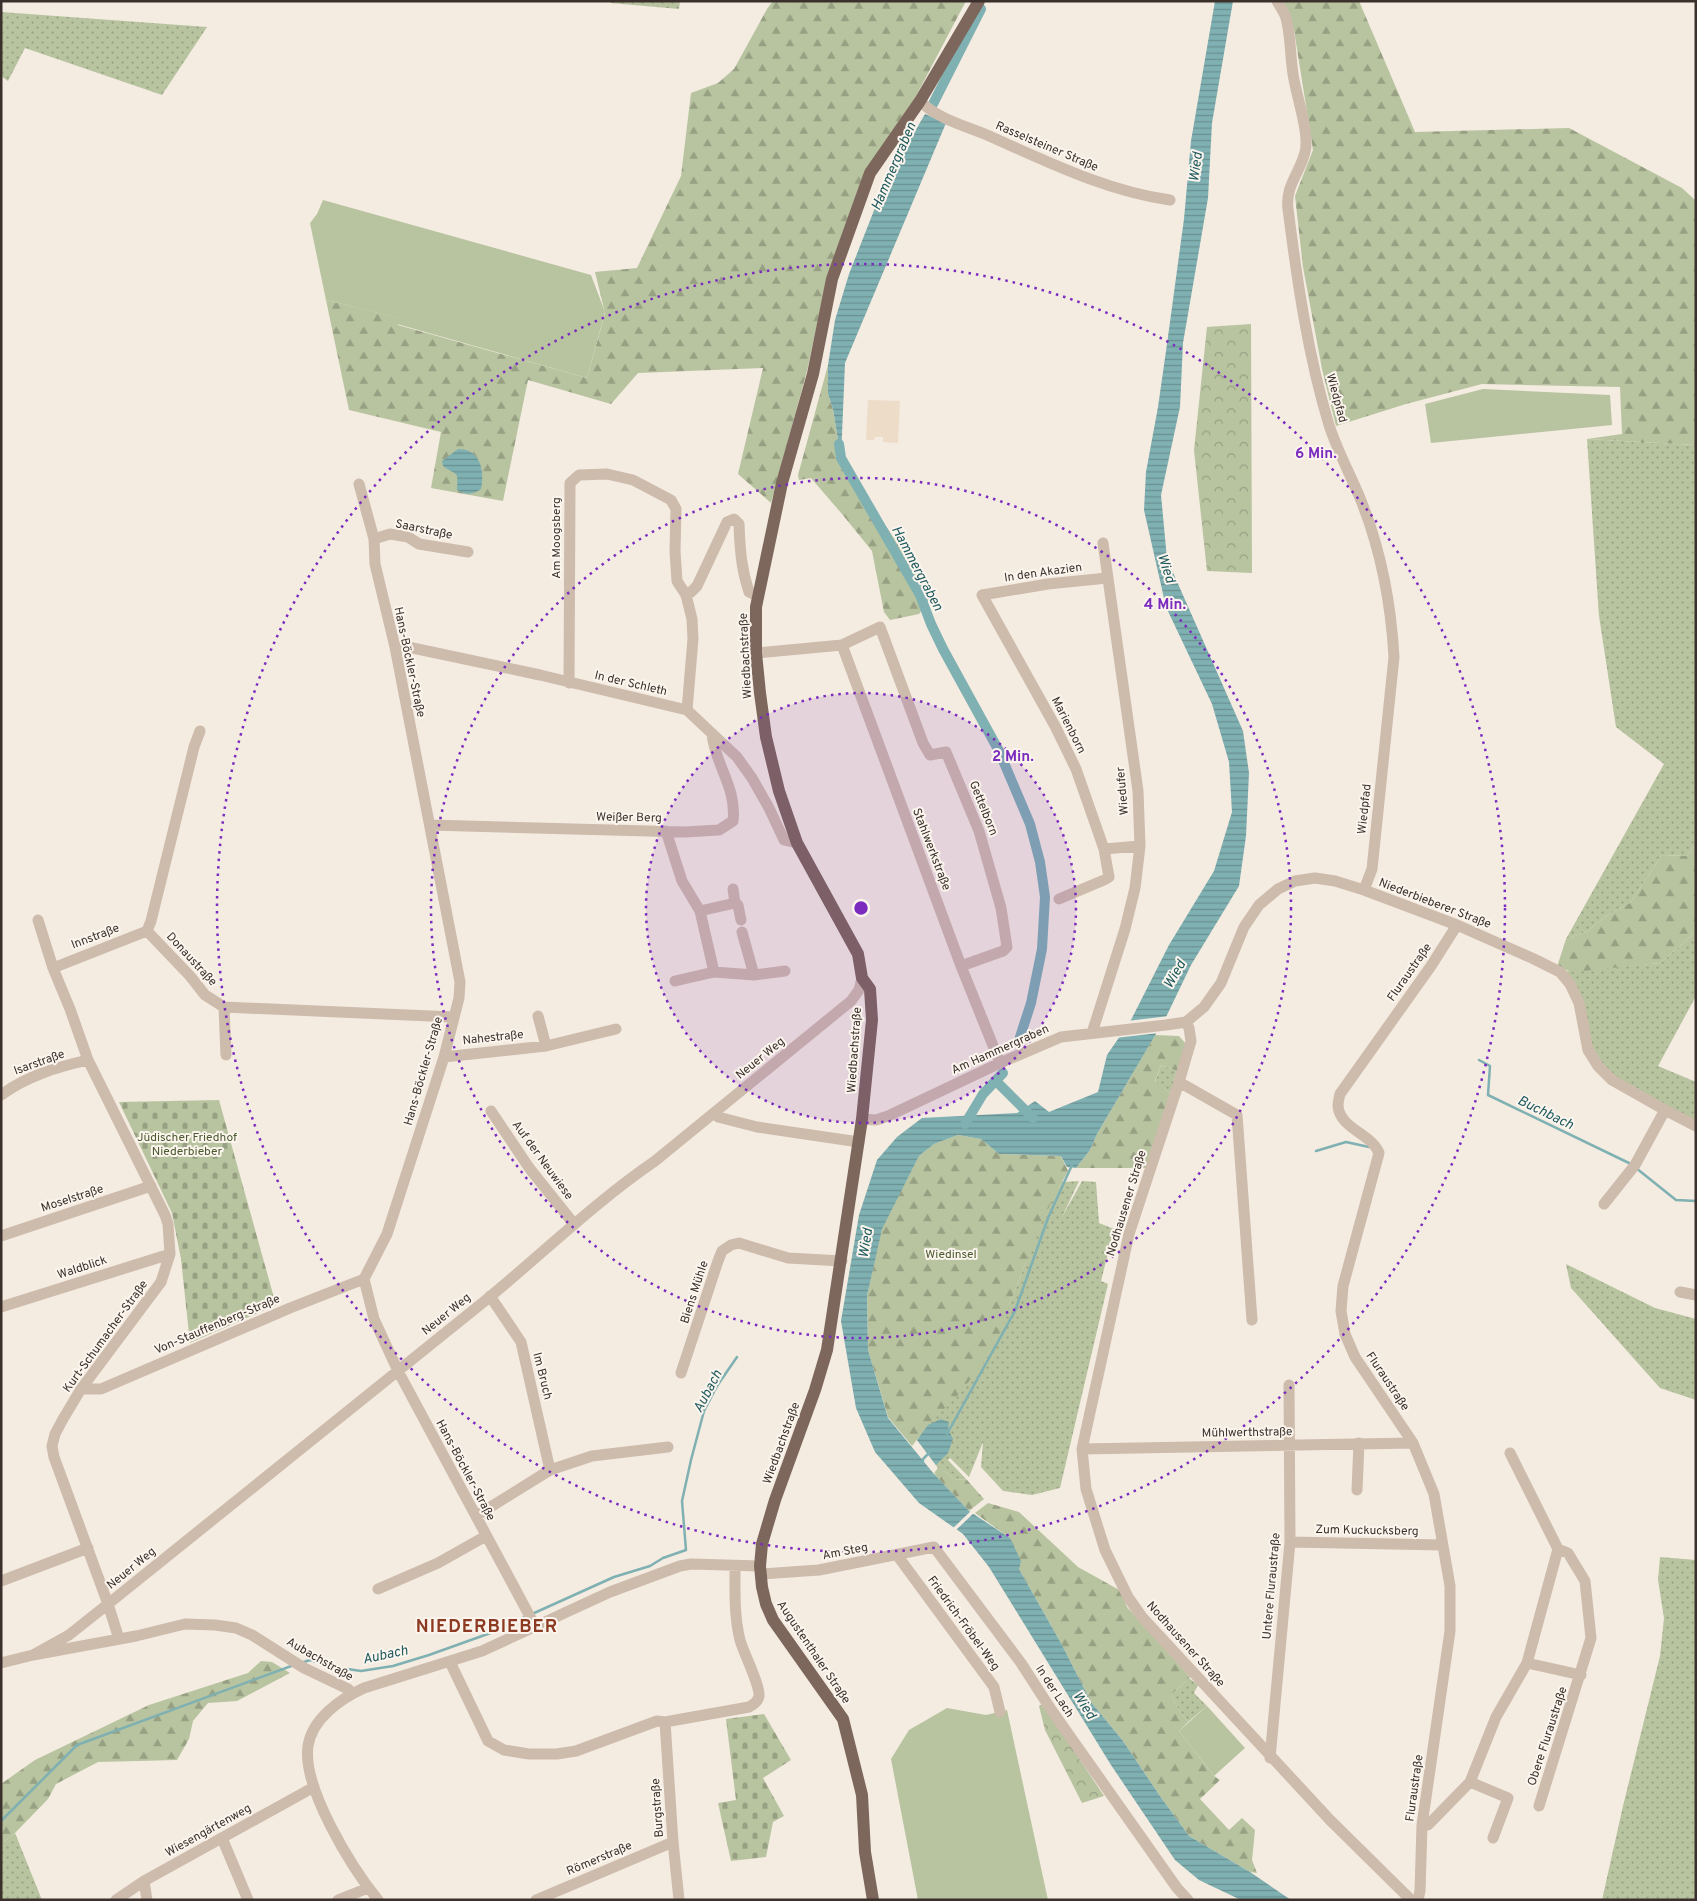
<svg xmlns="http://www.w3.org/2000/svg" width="1697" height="1901" font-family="Overpass,sans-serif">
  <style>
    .grass { fill: url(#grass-dots) }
    .forest { fill: url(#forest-firs) }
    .cemetery { fill: url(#cemetery-stones) }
    .park { fill: url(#park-crowns) }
    .pitch { fill: #b8c4a0 }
    .plaza { fill: #ecdcc8 }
    .water { fill: url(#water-rules) }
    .pier { fill: #f4ebe1 }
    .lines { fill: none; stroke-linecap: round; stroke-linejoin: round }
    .stream { stroke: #7fb0b2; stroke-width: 2.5 }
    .canal { stroke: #7fb0b2; stroke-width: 10 }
    .minor { stroke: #cdbbac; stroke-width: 11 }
    .major { stroke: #7d675c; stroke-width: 12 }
    .ring { fill: none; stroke: #7b2cbf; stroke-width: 2.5; stroke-dasharray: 2.5 5 }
    .labels { text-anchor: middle; stroke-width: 4; stroke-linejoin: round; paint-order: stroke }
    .street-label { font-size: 12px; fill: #3b302b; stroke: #fbf5ee }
    .park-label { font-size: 12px; fill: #4a5a2e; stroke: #fbf5ee }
    .water-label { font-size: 14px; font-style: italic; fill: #1f5a5e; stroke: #fbf5ee }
    .district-label { font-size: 18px; font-weight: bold; letter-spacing: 1px; fill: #8c3b22; stroke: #fbf5ee }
    .centre { fill: #7b2cbf; stroke: #fbf5ee; stroke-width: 2.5 }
    .ring-label { font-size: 15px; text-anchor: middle; font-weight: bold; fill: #7b2cbf; stroke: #fbf5ee; stroke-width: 4; stroke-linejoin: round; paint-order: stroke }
  </style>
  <defs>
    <pattern id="grass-dots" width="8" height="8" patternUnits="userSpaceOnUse" patternTransform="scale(1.25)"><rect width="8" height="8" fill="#b8c4a0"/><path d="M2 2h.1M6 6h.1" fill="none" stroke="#97a083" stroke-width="1.8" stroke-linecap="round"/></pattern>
    <pattern id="forest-firs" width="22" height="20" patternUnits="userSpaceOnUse" patternTransform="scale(1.25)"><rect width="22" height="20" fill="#b8c4a0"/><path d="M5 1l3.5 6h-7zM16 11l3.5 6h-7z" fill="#97a083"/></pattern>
    <pattern id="cemetery-stones" width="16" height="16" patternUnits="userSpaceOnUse" patternTransform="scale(1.25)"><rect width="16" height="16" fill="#b8c4a0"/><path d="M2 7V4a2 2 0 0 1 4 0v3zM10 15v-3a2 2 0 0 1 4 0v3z" fill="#97a083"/></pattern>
    <pattern id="park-crowns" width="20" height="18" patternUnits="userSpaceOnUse" patternTransform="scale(1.25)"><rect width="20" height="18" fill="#b8c4a0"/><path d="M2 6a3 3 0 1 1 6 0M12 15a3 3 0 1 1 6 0" fill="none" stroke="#97a083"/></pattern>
    <pattern id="water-rules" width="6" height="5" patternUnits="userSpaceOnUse" patternTransform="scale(1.25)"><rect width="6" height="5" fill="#7fb0b2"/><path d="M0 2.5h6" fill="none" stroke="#699091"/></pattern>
  </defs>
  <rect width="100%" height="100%" fill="#f4ebe1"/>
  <path class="grass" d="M611 1H680L679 9 611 3Z
    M1 12 207 27 162 95 25 48 8 81 1 76Z
    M1587 439 1696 445V843L1687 856 1662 855 1630 903 1606 916 1588 931 1566 939 1664 764 1616 727 1599 616Z
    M1696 932V996L1658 1066 1696 1082V1126L1612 1080 1588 1050 1579 1003 1560 972 1660 963Z
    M1161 1065 1177 1071 1170 1093 1155 1082Z
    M1079 1181 1062 1217 1082 1181 1096 1182 1099 1223 1114 1229 1101 1281 1108 1284 1060 1488 1032 1495 1003 1491 981 1467 983 1442 969 1477 950 1458 948 1460 967 1480 954 1479 944 1471 938 1474 934 1473 938 1468 917 1440 1010 1303 1026 1262 986 1233 1059 1188 1062 1182Z
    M1566 1264 1655 1308 1696 1319V1400L1660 1388 1571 1288Z
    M1660 1557 1696 1560V1900H1602L1623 1806 1660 1656 1664 1618 1658 1580Z
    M1189 1678 1198 1685 1194 1693 1207 1706 1188 1722 1178 1709 1171 1695Z
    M15 1833 42 1900H1V1844Z"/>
  <path class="forest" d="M773 1H966L915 98 865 171 827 278 807 371 771 503 738 474 763 368 638 373 611 404 528 380 503 501 431 488 441 432 349 410 326 300 399 318 398 325 587 378 605 313 595 272 637 268 681 176 691 93 718 83 734 69 767 9Z
    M1281 1H1359L1415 132 1569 128 1682 188 1696 201V445L1587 439 1622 434 1620 387 1482 384 1406 404 1336 426 1322 369 1303 267 1295 196 1313 150 1294 30Z
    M828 365V394L833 409 841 458 932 596 919 614 890 620 884 612 872 551 842 514 811 478 799 480 798 475Z
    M1696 843V932L1660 963 1572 972 1557 967 1566 939 1588 931 1606 916 1630 903 1662 855 1687 856Z
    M1155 1035 1179 1036 1187 1045 1177 1071 1161 1065 1155 1081 1170 1093 1146 1168H1076L1090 1150 1097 1134Z
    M958 1135 981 1139 999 1154 1061 1156 1068 1171 1045 1214 1010 1303 995 1347 960 1393 928 1425 912 1446 888 1417 868 1350 867 1296 881 1229 919 1156 934 1144Z
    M944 1471 954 1479 967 1480 984 1499 969 1511 934 1474Z
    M988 1503 1019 1512 1078 1567 1121 1591 1127 1607 1190 1677 1171 1695 1178 1709 1188 1722 1179 1731 1214 1776 1220 1780 1200 1799 1229 1830 1242 1818 1255 1830 1252 1860 1257 1873 1250 1872 1189 1836 1160 1796 1123 1741 1091 1702 1062 1645 1019 1569 1010 1538 975 1513Z
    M261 1661 272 1662 290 1673 237 1701 208 1703 193 1721 189 1739 177 1760 98 1762 56 1784 48 1799 15 1833 1 1844V1784L35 1760 149 1705 248 1673Z"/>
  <path class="cemetery" d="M219 1100 276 1305 190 1343 181 1259 172 1213 119 1102Z
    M764 1714 791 1760 763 1778 784 1816 773 1822 766 1857 731 1861 718 1803 736 1800 726 1719Z"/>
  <path class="park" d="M1251 324 1252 573 1207 571 1194 450 1207 327Z
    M1043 1704 1104 1796 1082 1803 1045 1730 1039 1706Z"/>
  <path class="pitch" d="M323 200 591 275 605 312 587 378 397 324 398 318 326 300 310 223 317 214Z
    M1483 389 1610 395 1612 425 1431 443 1425 404Z
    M1207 1706 1245 1748 1214 1776 1179 1731Z
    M947 1708 986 1715 1007 1710 1048 1900H918L891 1759 909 1730Z"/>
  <path class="plaza" d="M868 400 900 401 898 443 883 442V437H875L874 440H866Z"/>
  <path class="water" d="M1215 1H1233L1212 123 1208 198 1183 343 1180 407 1161 495 1167 559 1243 731 1249 773 1246 836 1239 886 1191 965 1167 1015 1097 1134 1090 1150 1076 1168 1067 1167 1061 1156 999 1154 981 1139 958 1135 934 1144 919 1156 882 1229 867 1296 868 1350 888 1418 934 1474 969 1511 1010 1538 1021 1561 1019 1569 1062 1645 1091 1702 1123 1741 1160 1796 1189 1836 1250 1872 1291 1900H1241L1199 1880 1175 1860 1111 1765 989 1567 963 1534 919 1503 875 1452 856 1408 841 1321 859 1215 877 1160 897 1137 922 1118 1017 1113 1035 1101 1049 1112 1098 1092 1107 1055 1131 1020 1169 945 1214 871 1232 812 1229 762 1212 704 1166 607 1144 510 1146 472 1158 407 1167 344 1184 219 1191 141Z
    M925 114 946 123 845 363 841 458 833 409 828 394V365L835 320 849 274 884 185Z
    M458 449C480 449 485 470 481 489 473 495 466 495 457 490 458 469 458 477 443 466L442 461Z
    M941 1419 949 1422 948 1429 953 1439 948 1453 936 1465 917 1440 928 1425Z"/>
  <path class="pier" d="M1169 1016 1159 1033 1115 1038 1127 1021Z
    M972 1510 975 1512 955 1531 952 1529Z"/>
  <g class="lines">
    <path class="stream" d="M1479 1060 1490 1066 1488 1095 1631 1164
      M1316 1151 1346 1142 1369 1147
      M1636 1168 1676 1200 1696 1201
      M947 1434 1015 1311 1048 1218 1072 1165
      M923 1461V1459L930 1452
      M532 1614 614 1577 650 1566 663 1558 686 1550 682 1501 691 1460 704 1411 717 1386 737 1357
      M301 1663 310 1660 334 1667 361 1671 393 1666 429 1655 496 1631 527 1616
      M1 1821 77 1745 294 1665"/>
    <path class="canal" d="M933 104 981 9
      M839 444 841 458 920 595 931 624 943 649 999 751 1030 824 1040 862 1045 897 1042 949 1031 1003 1020 1037
      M996 1081 1033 1118
      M965 1124 983 1094 1003 1073"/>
    <path class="minor" d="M1277 1C1280 7 1284 12 1286 18 1291 37 1290 55 1293 74 1296 95 1310 134 1305 152 1300 173 1285 186 1288 209 1297 280 1308 356 1329 425 1337 450 1350 474 1360 498 1380 547 1391 604 1394 657L1372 869 1364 890
      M920 101C936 118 965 126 987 135 1046 161 1106 191 1170 200
      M359 484 374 539 375 564 395 647 460 982 459 998 444 1057 387 1234 364 1279 374 1319 398 1371 535 1626
      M374 539 390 534 408 537 419 544 468 552
      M686 595 691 592 697 586 727 522 734 519 739 524C740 549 741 568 749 592L758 596
      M842 645 961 966 1000 1063
      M395 647H408L540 675 687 710 737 757 752 778 769 808 784 840 797 843
      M756 653 842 645 880 627 923 743 930 755 946 752 979 831 1001 908 1007 947 1003 951 961 966
      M569 683 570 483 579 475 607 474 633 480 671 500 676 509 675 551 677 581 686 595 692 619 693 639 687 710
      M430 825 685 832 719 830 733 821C737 787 715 765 712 734
      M666 831 682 881 700 911 714 972
      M1104 849 1140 846
      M733 889 735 903
      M1059 899 1104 880 1109 877 1104 849 1076 769 1055 726 982 595 1048 584 1107 578
      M700 911 735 903 738 905 741 920
      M38 920 53 968 70 1009 88 1060 165 1215 168 1224 170 1254 161 1282 81 1389 63 1419 55 1434 52 1446 54 1457 108 1604 119 1639
      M147 931 190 976 205 995 224 1007 453 1017
      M147 931 151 921 194 747 200 731
      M742 932 754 975
      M53 968 147 931
      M675 981 714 972 754 975 785 971
      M224 1007 226 1055
      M538 1016 546 1046
      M1186 1022 1189 1028 1191 1041 1179 1082 1129 1234 1082 1449 1086 1489 1105 1550 1128 1597 1142 1617 1330 1820 1411 1900
      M1092 1033 1125 929 1135 888 1140 846 1138 791 1103 543
      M444 1057 546 1046 616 1029
      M1179 1082 1237 1115 1252 1320
      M1 1095C27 1076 57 1067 88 1060
      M491 1111 530 1169 574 1224
      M715 1113 718 1117 757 1127 859 1142
      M862 1119 876 1120 888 1116 1000 1063 1061 1037 1166 1025 1186 1022 1204 1007 1221 983 1244 927 1259 905 1278 889 1295 881 1315 878 1335 881 1364 890 1457 925 1534 959 1560 972 1570 984 1579 1003 1588 1050 1598 1066 1612 1080 1665 1110 1696 1126
      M1604 1204 1635 1165 1665 1110
      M1 1236 151 1186
      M1680 1292 1696 1295
      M1 1307 170 1254
      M681 1373 718 1261 722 1251 731 1245 739 1243 788 1258 842 1261
      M81 1389H101L290 1308 364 1279
      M1082 1449 1413 1443
      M550 1470 592 1456 668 1447
      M1357 1490 1359 1443
      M476 1516 550 1470 521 1342 490 1296
      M1290 1542 1443 1545
      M897 1555 994 1687 1000 1712
      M761 1574 819 1570 934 1547 1021 1663 1050 1708 1177 1888 1188 1900
      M1 1581 88 1548
      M378 1589 438 1563 486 1536
      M33 1655 69 1635 108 1604C234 1503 360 1401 486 1300 542 1254 595 1202 655 1161L851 1001 859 990 862 978
      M450 1662 488 1741 504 1750 529 1754H557L576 1751 657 1721 665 1722 673 1842 679 1900
      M1 1663 33 1655 136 1636 185 1624 215 1625 236 1628 252 1635 304 1668 348 1689 352 1693
      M1527 1663 1581 1675
      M665 1722 749 1707C753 1705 758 1702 759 1696 760 1685 744 1654 740 1640 734 1616 735 1591 735 1566
      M1270 1758 1290 1542 1289 1385
      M1470 1782 1508 1798 1493 1838
      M1539 1806 1591 1638 1585 1581 1568 1553 1558 1549
      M1422 1825H1428L1470 1782 1496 1717 1527 1663 1558 1549 1510 1453
      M222 1838 248 1900
      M144 1881 147 1900
      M116 1900 144 1881 314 1787
      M338 1900 368 1888
      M378 1900C352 1868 302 1788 308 1746 312 1719 340 1699 364 1688L482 1651 610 1592 680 1566 691 1564 760 1566
      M536 1900 673 1842
      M1418 1900 1420 1891 1422 1825 1450 1631V1586L1434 1494 1413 1443 1355 1357 1345 1334 1341 1311 1343 1286 1379 1153C1372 1134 1340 1129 1338 1106 1338 1102 1339 1098 1340 1094L1431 966 1457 925"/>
    <path class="major" d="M873 1900 865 1852 862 1795 843 1719 773 1620 766 1604 762 1587 760 1566 762 1544 775 1500 815 1390 827 1350 862 1119 872 1020 870 989 862 978 858 954 797 843 779 791 766 737 760 693 756 653V607L782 483 813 374 832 279 870 173 920 101 979 1"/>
  </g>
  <circle cx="861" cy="908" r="215" fill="#7b2cbf" fill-opacity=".12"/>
  <g class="ring">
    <circle cx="861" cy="908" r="215"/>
    <circle cx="861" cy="908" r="430"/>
    <circle cx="861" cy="908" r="644"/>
  </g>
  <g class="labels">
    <g class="street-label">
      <text transform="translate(1047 146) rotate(23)" y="4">Rasselsteiner Straße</text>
      <text transform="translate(1337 398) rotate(75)" y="4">Wiedpfad</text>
      <text transform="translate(424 529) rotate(12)" y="4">Saarstraße</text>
      <text transform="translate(556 538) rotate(-90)" y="4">Am Moogsberg</text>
      <text transform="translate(1043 572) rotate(-8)" y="4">In den Akazien</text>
      <text transform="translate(745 656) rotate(-93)" y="4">Wiedbachstraße</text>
      <text transform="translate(410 662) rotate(78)" y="4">Hans-Böckler-Straße</text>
      <text transform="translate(631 683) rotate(13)" y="4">In der Schleth</text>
      <text transform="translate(1069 725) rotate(63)" y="4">Marienborn</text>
      <text transform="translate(1122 791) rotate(-95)" y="4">Wiedufer</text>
      <text transform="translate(984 808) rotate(68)" y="4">Gettelborn</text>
      <text transform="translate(1364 809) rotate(-84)" y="4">Wiedpfad</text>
      <text transform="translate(629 817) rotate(1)" y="4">Weißer Berg</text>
      <text transform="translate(932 849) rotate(69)" y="4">Stahlwerkstraße</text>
      <text transform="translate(1435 903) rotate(21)" y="4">Niederbieberer Straße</text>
      <text transform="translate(95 936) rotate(-21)" y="4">Innstraße</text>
      <text transform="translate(192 959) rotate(47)" y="4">Donaustraße</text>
      <text transform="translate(1409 972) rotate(-55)" y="4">Fluraustraße</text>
      <text transform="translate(493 1037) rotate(-6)" y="4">Nahestraße</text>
      <text transform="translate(1000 1049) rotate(-24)" y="4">Am Hammergraben</text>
      <text transform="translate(854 1050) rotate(-86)" y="4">Wiedbachstraße</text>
      <text transform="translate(760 1058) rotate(-39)" y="4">Neuer Weg</text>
      <text transform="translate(39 1062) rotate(-20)" y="4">Isarstraße</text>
      <text transform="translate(423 1071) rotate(-74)" y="4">Hans-Böckler-Straße</text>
      <text transform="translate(543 1160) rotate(54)" y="4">Auf der Neuwiese</text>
      <text transform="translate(72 1198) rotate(-18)" y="4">Moselstraße</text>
      <text transform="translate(1126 1203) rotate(-73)" y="4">Nodhausener Straße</text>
      <text transform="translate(82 1267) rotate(-18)" y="4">Waldblick</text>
      <text transform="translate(694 1292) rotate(-72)" y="4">Biens Mühle</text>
      <text transform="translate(446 1314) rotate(-39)" y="4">Neuer Weg</text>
      <text transform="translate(217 1324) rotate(-23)" y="4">Von-Stauffenberg-Straße</text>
      <text transform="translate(105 1336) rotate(-54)" y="4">Kurt-Schumacher-Straße</text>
      <text transform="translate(543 1376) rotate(76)" y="4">Im Bruch</text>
      <text transform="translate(1388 1381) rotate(56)" y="4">Fluraustraße</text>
      <text transform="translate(1247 1432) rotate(-1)" y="4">Mühlwerthstraße</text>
      <text transform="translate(781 1443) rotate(-70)" y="4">Wiedbachstraße</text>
      <text transform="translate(466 1470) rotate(62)" y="4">Hans-Böckler-Straße</text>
      <text transform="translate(1367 1530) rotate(1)" y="4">Zum Kuckucksberg</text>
      <text transform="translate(845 1551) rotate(-11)" y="4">Am Steg</text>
      <text transform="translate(131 1568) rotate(-39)" y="4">Neuer Weg</text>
      <text transform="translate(1271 1586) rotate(-85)" y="4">Untere Fluraustraße</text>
      <text transform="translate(964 1623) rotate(54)" y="4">Friedrich-Fröbel-Weg</text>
      <text transform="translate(1186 1644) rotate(48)" y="4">Nodhausener Straße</text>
      <text transform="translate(814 1652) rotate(56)" y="4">Augustenthaler Straße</text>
      <text transform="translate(320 1659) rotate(30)" y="4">Aubachstraße</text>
      <text transform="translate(1055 1691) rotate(57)" y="4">In der Lach</text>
      <text transform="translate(1547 1736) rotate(-72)" y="4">Obere Fluraustraße</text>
      <text transform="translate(1414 1788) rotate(-82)" y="4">Fluraustraße</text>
      <text transform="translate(657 1808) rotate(-94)" y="4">Burgstraße</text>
      <text transform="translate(208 1830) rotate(-29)" y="4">Wiesengärtenweg</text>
      <text transform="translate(599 1858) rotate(-23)" y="4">Römerstraße</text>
    </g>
    <g class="park-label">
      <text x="187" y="1141">Jüdischer Friedhof<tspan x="187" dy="14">Niederbieber</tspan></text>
      <text x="951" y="1258">Wiedinsel</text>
    </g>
    <g class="water-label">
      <text transform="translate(893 166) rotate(-67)" y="5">Hammergraben</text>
      <text transform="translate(1195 167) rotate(-82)" y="5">Wied</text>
      <text transform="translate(918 568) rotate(62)" y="5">Hammergraben</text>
      <text transform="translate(1167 568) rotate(72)" y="5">Wied</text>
      <text transform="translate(1174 974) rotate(-60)" y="5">Wied</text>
      <text transform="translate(1546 1112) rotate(26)" y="5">Buchbach</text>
      <text transform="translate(865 1243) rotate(-81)" y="5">Wied</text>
      <text transform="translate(707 1391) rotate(-62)" y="5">Aubach</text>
      <text transform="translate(385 1654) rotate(-12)" y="5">Aubach</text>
      <text transform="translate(1085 1705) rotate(57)" y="5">Wied</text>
    </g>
    <g class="district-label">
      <text x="487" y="1632">NIEDERBIEBER</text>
    </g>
  </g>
  <circle cx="861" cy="908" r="8" class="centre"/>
  <g class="ring-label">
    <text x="1316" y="458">6 Min.</text>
    <text x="1165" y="609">4 Min.</text>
    <text x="1013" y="761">2 Min.</text>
  </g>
  <rect width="1697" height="1901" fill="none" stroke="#3b302b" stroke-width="5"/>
</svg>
